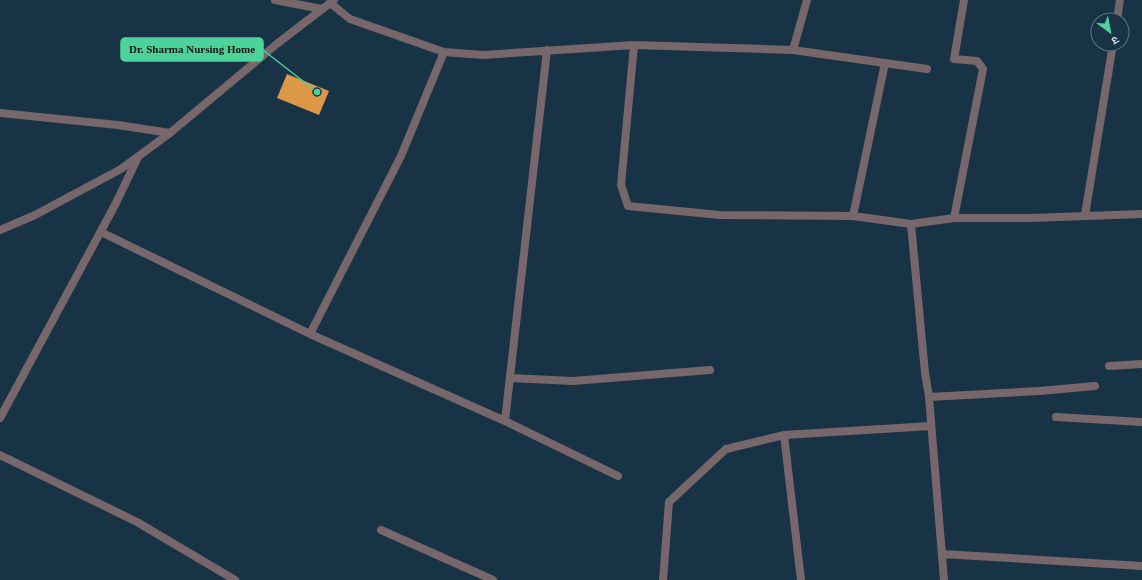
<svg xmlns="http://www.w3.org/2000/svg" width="1142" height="580" font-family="'Times New Roman','Noto Sans Devanagari',serif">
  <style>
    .building { fill: #dc9847 }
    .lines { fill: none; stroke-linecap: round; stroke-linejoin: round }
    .minor { stroke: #78676a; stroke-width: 8 }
    .tertiary { stroke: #78676a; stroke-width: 8 }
    .leader { fill: none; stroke: #4cd39a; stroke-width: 1.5 }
    .callout-dot { fill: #4cd39a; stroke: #193346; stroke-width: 1.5 }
    .callout { fill: #4cd39a; stroke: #4cd39a; stroke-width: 1.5 }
    .callout-label { font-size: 11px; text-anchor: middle; font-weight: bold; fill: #111 }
  </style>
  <rect width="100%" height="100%" fill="#193346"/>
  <path class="building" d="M287 74 329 91 319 115 277 98Z"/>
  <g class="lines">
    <path class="minor" d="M275 0 322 9
      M330 3 350 19 444 52 483 55 634 45 793 50 927 69
      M1117 20 1120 0
      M634 45 621 185 628 206 720 215 853 216 911 224 954 218H1031L1142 214
      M793 50 807 0
      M0 113 118 125 170 133
      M1085 215 1113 44
      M853 216 885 63
      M954 218 983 69 977 61 954 59 964 0
      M911 224 925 373 929 397 944 580
      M101 232 310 334 505 421 618 476
      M310 334 401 156 444 52
      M1109 366 1142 364
      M510 378 573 381 710 370
      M929 397 1039 391 1095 386
      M1056 417 1142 422
      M0 418 115 205 138 157
      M505 421 547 50
      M784 435 801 580
      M0 455 137 522 235 580
      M381 530 493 580
      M942 554 1142 566
      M663 580 669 502 726 449 784 435 931 426"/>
    <path class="tertiary" d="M0 230 35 215 121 169 170 133 278 43 334 0"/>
  </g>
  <path class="leader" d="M317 92L263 50"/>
  <circle class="callout-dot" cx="317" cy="92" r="4"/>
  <rect class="callout" x="121" y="38" width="142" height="23" rx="4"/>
  <g class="callout-label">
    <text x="192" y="53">Dr. Sharma Nursing Home</text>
  </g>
  <g transform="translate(1110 32) rotate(148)"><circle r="19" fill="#193346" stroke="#5e7384"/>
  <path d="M0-3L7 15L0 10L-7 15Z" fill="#4cd39a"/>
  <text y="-6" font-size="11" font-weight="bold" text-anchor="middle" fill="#c5d4e1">उ</text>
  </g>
</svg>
